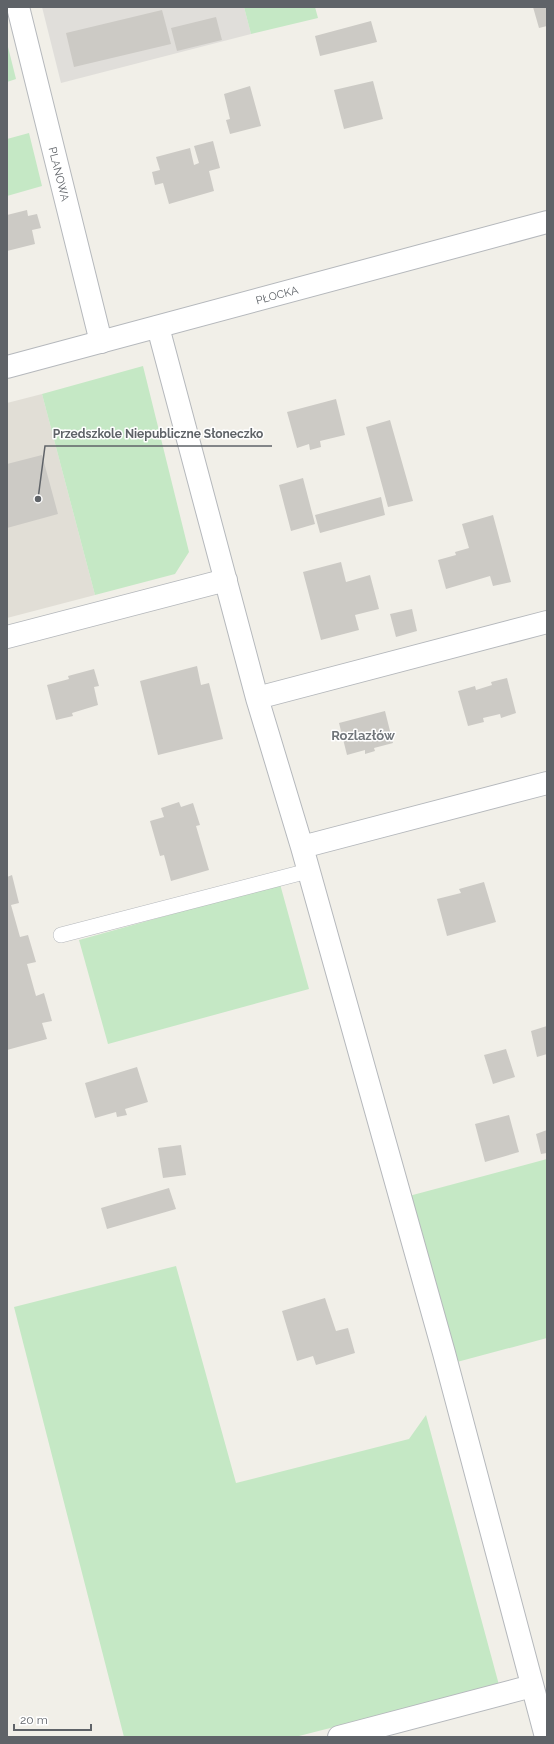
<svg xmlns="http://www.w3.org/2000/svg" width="554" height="1744" font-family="Raleway,sans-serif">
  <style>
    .industrial { fill: #e0deda }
    .education { fill: #e1ded6 }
    .green { fill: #c5e8c5 }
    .building { fill: #cccac5 }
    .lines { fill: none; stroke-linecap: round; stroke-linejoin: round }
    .service-casing { stroke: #b5b8bc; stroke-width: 16 }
    .minor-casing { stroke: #b5b8bc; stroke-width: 24 }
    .tertiary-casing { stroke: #b5b8bc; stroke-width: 24 }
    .service { stroke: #fff; stroke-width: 15 }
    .minor { stroke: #fff; stroke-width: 22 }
    .tertiary { stroke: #fff; stroke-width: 22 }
    .labels { text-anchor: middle; stroke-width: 3; stroke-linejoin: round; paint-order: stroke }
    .street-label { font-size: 11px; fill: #5f6368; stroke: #fff }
    .quarter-label { font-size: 13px; font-weight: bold; fill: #70757a; stroke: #fff }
    .leader { fill: none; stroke: #5f6368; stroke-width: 1.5 }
    .callout-dot { fill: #5f6368; stroke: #fff; stroke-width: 1.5 }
    .callout-label { font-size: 12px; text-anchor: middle; font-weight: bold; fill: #5f6368; stroke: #fff; stroke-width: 3; stroke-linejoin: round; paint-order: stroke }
  </style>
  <rect width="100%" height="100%" fill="#f1efe8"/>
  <path class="industrial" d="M42 7H244L251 34 61 83Z"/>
  <path class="education" d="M42 394 95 595 7 618V403Z"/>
  <path class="green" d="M244 7H315L318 18 251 34Z
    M7 43 16 79 7 82Z
    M29 133 42 186 7 196V139Z
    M143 366 189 552 175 574 95 595 42 394Z
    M280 884 309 989 108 1044 79 940Z
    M547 1159V1338L457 1362 409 1196Z
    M176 1266 236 1483 409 1439 426 1415 499 1685 295 1737H124L14 1307Z"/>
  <path class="building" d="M533 7H547V26L539 28Z
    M162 10 171 44 74 67 66 33Z
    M216 17 222 40 177 51 171 28Z
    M371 21 377 42 320 56 315 36Z
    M373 81 383 119 344 129 334 90Z
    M250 86 261 126 230 134 226 120 230 119 224 94Z
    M213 141 220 168 209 171 214 191 169 204 163 183 155 185 152 172 160 170 156 157 190 148 194 165 199 163 194 146Z
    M27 210 28 216 37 214 41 228 32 230 35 244 7 251V215Z
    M336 399 345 435 320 441 321 447 310 450 309 444 297 448 287 412Z
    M390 420 413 501 388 507 366 427Z
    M42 455 58 514 7 528V464Z
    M303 478 315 524 291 531 279 485Z
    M381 497 385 515 320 533 315 515Z
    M493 515 511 582 493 586 490 576 446 589 438 560 456 555 455 552 469 548 462 524Z
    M341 562 346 582 370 575 379 609 355 615 359 630 321 640 303 572Z
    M412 609 417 631 396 637 390 614Z
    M197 666 201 685 209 683 223 739 158 755 140 681Z
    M94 669 99 686 94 687 98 705 72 713 73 716 56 720 47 685 69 679 68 676Z
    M507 678 516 713 501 718 500 714 483 718 484 722 468 726 458 691 475 686 476 690 492 685 491 682Z
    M385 711 393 743 374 748 375 751 365 754V750L347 755 339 723Z
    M179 802 181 807 193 803 200 825 196 826 209 870 171 881 164 855 160 856 150 821 164 817 161 808Z
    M12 875 19 903 11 905 20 937 28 935 36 962 27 964 36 996 44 993 52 1021 42 1023 47 1039 7 1050V877Z
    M484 882 496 922 447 936 437 899 461 893 459 889Z
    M547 1026V1054L537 1057 531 1031Z
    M506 1049 515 1077 493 1084 484 1055Z
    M137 1067 148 1102 125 1109 127 1115 117 1117 116 1112 95 1118 85 1083Z
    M509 1115 519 1152 485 1162 475 1124Z
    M547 1130V1153L541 1154 536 1134Z
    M181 1145 186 1175 163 1178 158 1148Z
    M169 1188 176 1209 107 1229 101 1208Z
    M325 1298 336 1331 348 1328 355 1353 316 1365 313 1356 297 1361 282 1311Z"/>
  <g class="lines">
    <defs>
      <path id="service" d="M61 935 308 871"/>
      <path id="minor" d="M18 7 101 342
        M158 327 257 698 302 847 444 1353 546 1737
        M7 637 226 580
        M257 698 547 622
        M302 847 547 783
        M339 1737 532 1686"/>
      <path id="tertiary" d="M7 367 547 222"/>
    </defs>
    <use href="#service" class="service-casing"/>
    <use href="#minor" class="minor-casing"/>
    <use href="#tertiary" class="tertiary-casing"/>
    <use href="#service" class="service"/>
    <use href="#minor" class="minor"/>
    <use href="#tertiary" class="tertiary"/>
  </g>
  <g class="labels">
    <g class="street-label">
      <text transform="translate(59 174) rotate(76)" y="4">PLANOWA</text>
      <text transform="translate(277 295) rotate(-15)" y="4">PŁOCKA</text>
    </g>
    <g class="quarter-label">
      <text x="363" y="740">Rozlazłów</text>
    </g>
  </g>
  <path class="leader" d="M38 499L45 446H272"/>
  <circle class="callout-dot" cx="38" cy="499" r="4"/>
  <g class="callout-label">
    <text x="158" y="438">Przedszkole Niepubliczne Słoneczko</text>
  </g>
  <rect width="554" height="1744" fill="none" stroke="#5f6368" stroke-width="16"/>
  <path d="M14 1724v6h77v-6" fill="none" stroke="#5f6368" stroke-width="2"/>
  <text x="20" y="1724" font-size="12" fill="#5f6368" stroke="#ffffff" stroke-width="3" paint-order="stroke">20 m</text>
</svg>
